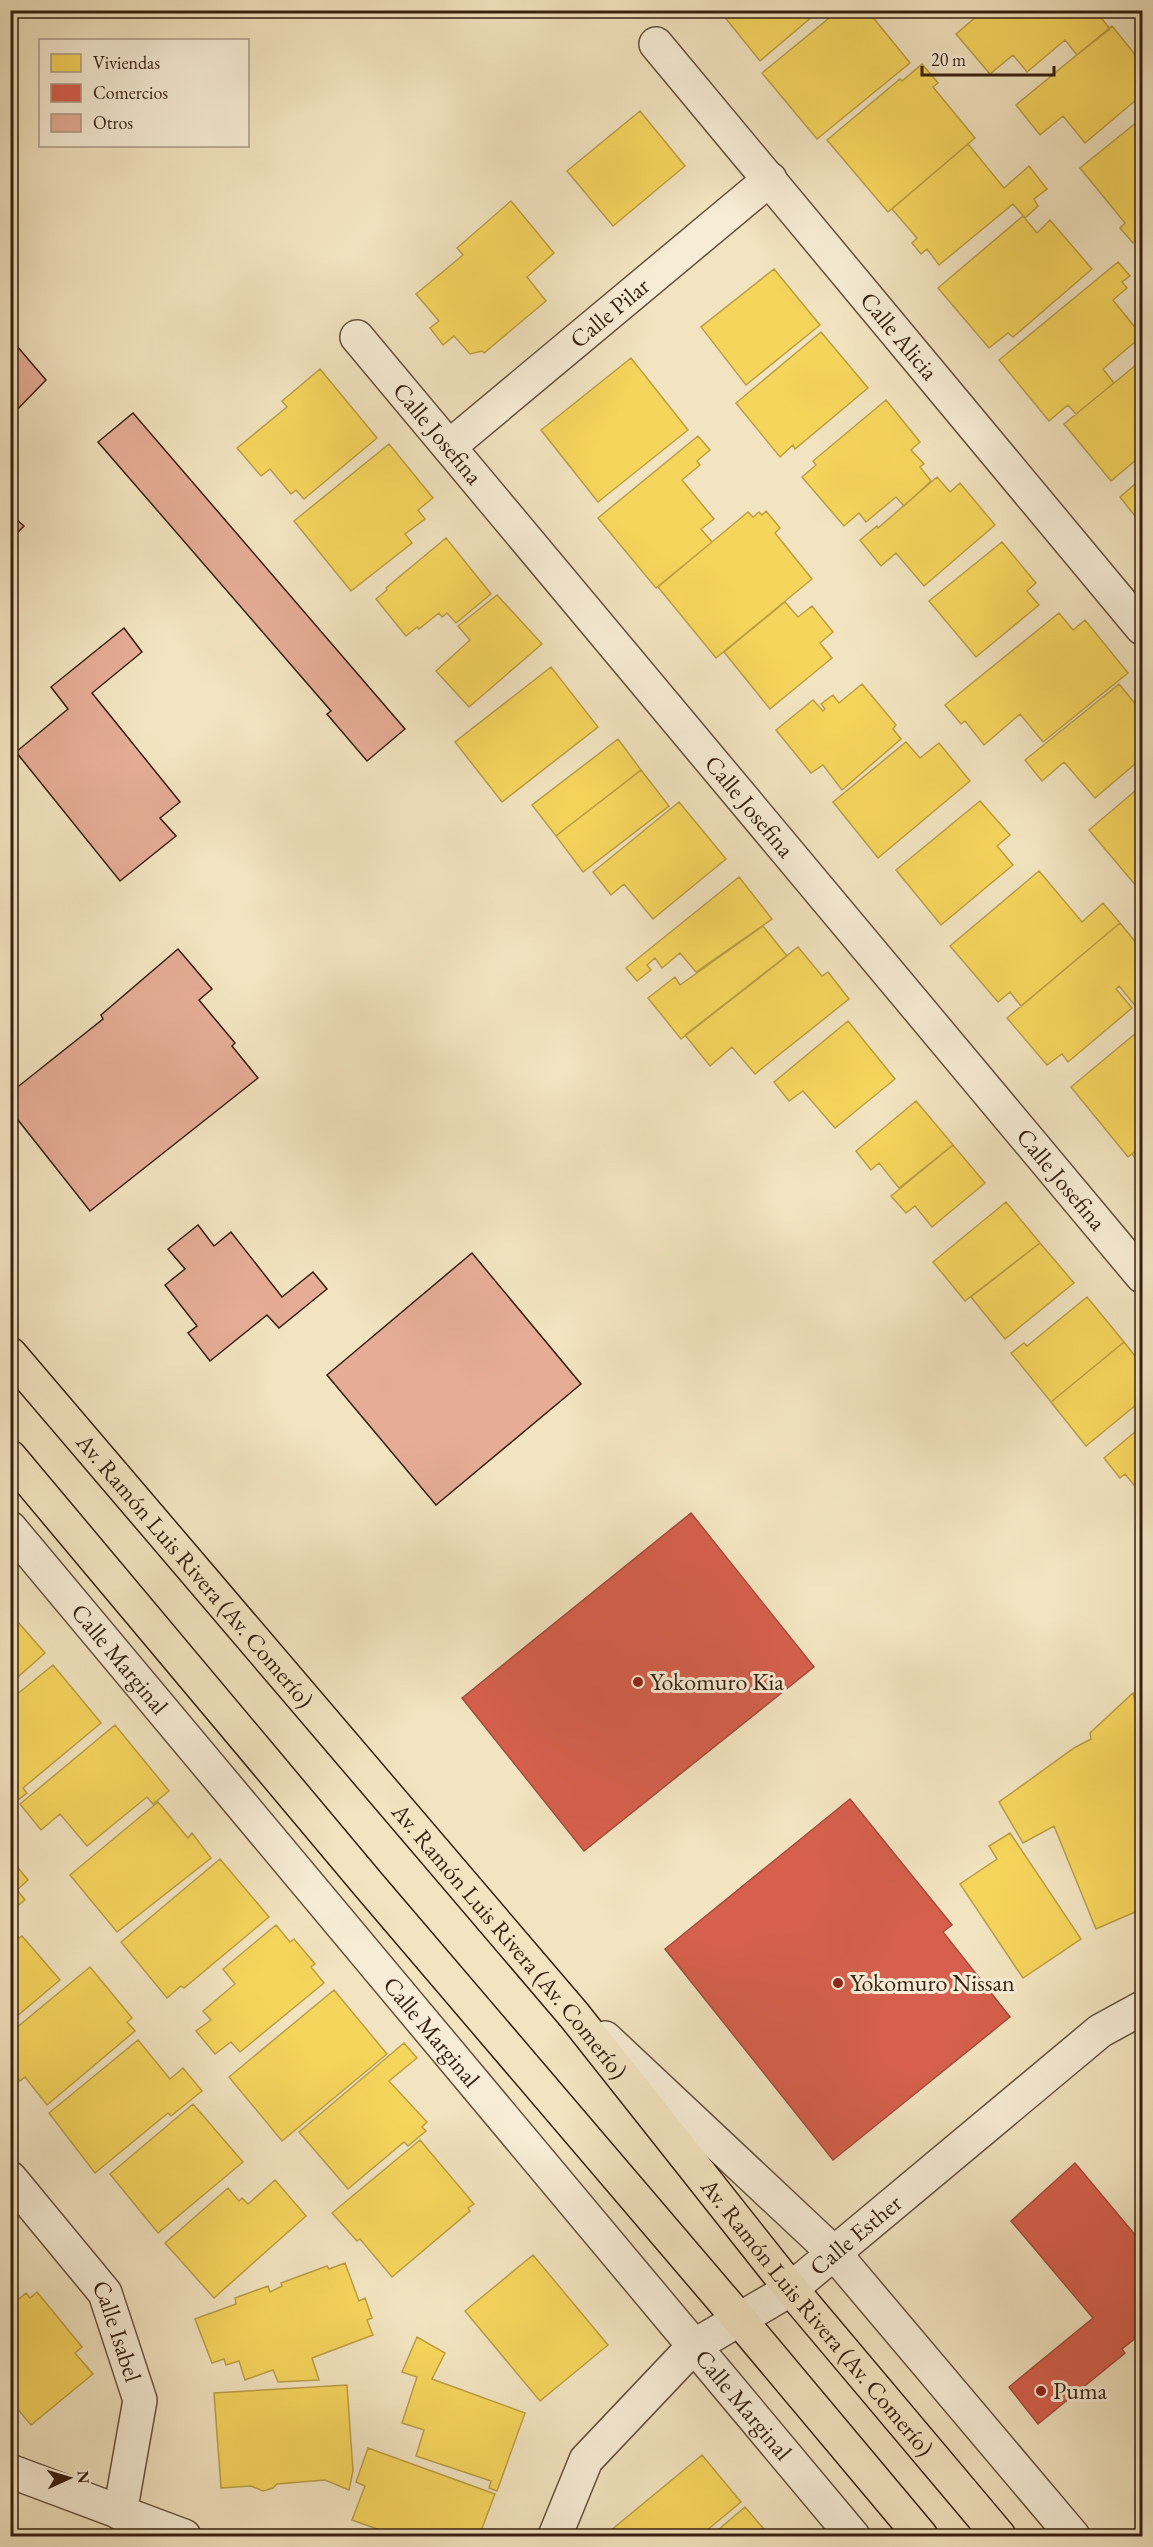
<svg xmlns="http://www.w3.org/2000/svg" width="1153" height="2547" font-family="'EB Garamond',serif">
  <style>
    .homes { fill: #f6d55c; stroke: #bc9e45; stroke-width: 1.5 }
    .shops { fill: #d6604d; stroke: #a64c3b; stroke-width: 1.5 }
    .building { fill: #e6ac96; stroke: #361f10; stroke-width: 1.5 }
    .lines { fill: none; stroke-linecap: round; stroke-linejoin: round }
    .minor-casing { stroke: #65503c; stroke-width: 36 }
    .major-casing { stroke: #361f10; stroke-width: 36 }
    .minor { stroke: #f7edd6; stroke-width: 33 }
    .major { stroke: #f2e4c0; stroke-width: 33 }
    .poi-dot { fill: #8f2418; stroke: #f7edd6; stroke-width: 2 }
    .labels { text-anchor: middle; stroke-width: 6; stroke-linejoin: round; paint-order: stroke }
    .street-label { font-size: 24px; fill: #361f10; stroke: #f7edd6 }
    .poi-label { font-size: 24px; fill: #361f10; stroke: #f7edd6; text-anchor: start }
  </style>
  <rect width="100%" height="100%" fill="#f2e4c0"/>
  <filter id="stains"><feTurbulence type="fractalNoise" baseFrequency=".00333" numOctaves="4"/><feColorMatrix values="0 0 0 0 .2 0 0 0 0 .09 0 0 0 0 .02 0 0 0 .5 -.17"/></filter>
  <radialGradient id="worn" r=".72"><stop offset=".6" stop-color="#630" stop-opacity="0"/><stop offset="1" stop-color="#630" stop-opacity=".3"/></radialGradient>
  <path class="homes" d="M719 10H820L760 61Z
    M839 10H867L910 63 817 139 762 73Z
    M984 10H1095L1110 29 1077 55 1065 40 1027 72 1013 55 990 74 956 34Z
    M1112 26 1142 63V95L1085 143 1063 116 1040 135 1016 105Z
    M922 64 938 83 933 87 975 138 888 212 827 140 900 79 902 81Z
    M640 111 685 166 613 226 567 171Z
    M1142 118V235L1133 243 1120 228 1125 223 1080 168Z
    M968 144 1004 188 1029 166 1047 189 1034 199 1038 206 1025 218 1013 204 939 265 927 249 921 254 912 243 917 238 892 209Z
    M511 201 554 253 527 277 546 301 484 353 482 351 470 354 454 336 443 345 430 328 439 321 416 294 463 255 457 248Z
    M1023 216 1037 233 1050 220 1092 269 1013 337 1008 333 989 348 938 288Z
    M1118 262 1130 276 1122 282 1127 288 1113 300 1142 336 1103 369 1114 383 1076 414 1068 405 1049 421 999 360Z
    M774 269 820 325 746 385 701 327Z
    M821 332 868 388 795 449 793 445 780 457 736 403Z
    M631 358 688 430 598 502 541 430Z
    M1142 360V455L1111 481 1064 424Z
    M320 369 377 438 304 499 296 490 291 494 270 469 261 476 237 448 287 407 282 401Z
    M886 400 920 442 911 450 924 464 920 467 931 481 904 506 896 497 866 522 859 513 844 526 802 477 816 465 813 461Z
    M698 436 710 450 697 461 700 465 682 480 714 519 701 529 712 542 656 588 598 518Z
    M389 444 433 498 418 510 425 519 405 534 412 543 351 591 294 521Z
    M937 477 950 492 960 483 995 525 924 586 896 553 881 566 860 540 877 526 878 528Z
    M1142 478V525L1120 497Z
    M766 511 780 528 775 533 812 579 716 658 658 587 748 512 753 517 759 512 762 515Z
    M446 538 491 594 456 623 447 613 442 617 439 613 419 629 417 627 406 636 376 599 387 590 386 588Z
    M1002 542 1036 583 1027 591 1039 605 976 657 929 601Z
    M497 595 542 644 469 707 436 671 470 640 458 626Z
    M785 602 798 617 812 606 833 632 820 643 832 658 770 709 724 652Z
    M1059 613 1073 630 1085 620 1128 673 1043 742 1020 714 984 745 965 721 961 724 945 705Z
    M551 667 598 727 502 802 455 742Z
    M862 684 896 725 893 729 901 739 842 790 823 765 811 773 776 730 813 700 823 711 825 709 821 704 833 695 839 703Z
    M1119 684 1142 712V758L1095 798 1064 762 1042 781 1025 760Z
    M618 739 641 770 556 836 532 805Z
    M906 742 920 758 939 743 970 781 878 858 833 802Z
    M641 770 669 806 583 872 556 836Z
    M1142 785V882L1137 887 1089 830Z
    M980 801 1010 835 997 846 1013 865 941 925 896 870Z
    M679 802 726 859 653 919 624 884 611 895 593 872Z
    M1039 871 1082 922 1103 903 1120 923 1021 1006 1010 992 998 1002 950 946Z
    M739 877 772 919 696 972 680 953 662 968 655 958 647 965 651 970 637 981 626 968Z
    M1120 923 1142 950V1014L1119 986 1116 989 1132 1008 1068 1062 1062 1054 1047 1065 1007 1018Z
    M763 926 787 956 681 1039 648 998 675 977 680 985Z
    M798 947 822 976 828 972 849 999 755 1074 732 1047 710 1066 685 1035Z
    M848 1021 895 1079 835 1128 803 1091 789 1101 774 1082Z
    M1142 1028V1146L1128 1157 1071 1087Z
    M916 1101 953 1145 899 1188 879 1163 871 1170 856 1151Z
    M953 1145 985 1183 932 1227 915 1206 906 1213 891 1196Z
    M1142 1146V1167L1132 1154Z
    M1006 1202 1040 1243 965 1301 933 1262Z
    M1040 1243 1074 1283 1005 1339 971 1297Z
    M1087 1297 1124 1342 1051 1402 1011 1353 1024 1343 1027 1346Z
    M1124 1342 1142 1365V1400L1086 1446 1051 1402Z
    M1142 1426V1495L1125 1474 1120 1478 1104 1458Z
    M10 1613 45 1653 10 1684Z
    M53 1665 101 1723 23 1788 27 1793 10 1806V1700Z
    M1133 1693 1142 1731V1909L1096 1929 1054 1826 1023 1843 999 1802 1074 1748 1091 1739 1090 1733Z
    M115 1725 169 1791 153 1804 147 1797 87 1846 60 1814 41 1830 20 1804Z
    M158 1802 188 1838 192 1833 211 1858 117 1932 70 1875Z
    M1010 1833 1081 1939 1023 1978 960 1884 997 1859 989 1846Z
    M10 1858 28 1880 17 1890 25 1900 10 1912Z
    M220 1859 269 1917 184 1988 181 1986 167 1998 121 1942Z
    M276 1925 290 1942 294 1939 315 1964 311 1967 324 1983 240 2052 231 2042 215 2054 196 2031 211 2020 203 2011 235 1984 223 1969Z
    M10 1928 19 1938 22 1936 60 1980 10 2022Z
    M90 1967 132 2018 127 2022 135 2031 47 2105 25 2077 20 2081 10 2070V2033Z
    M334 1990 387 2054 282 2141 229 2077Z
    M138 2040 170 2079 183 2068 202 2091 171 2116 168 2113 95 2173 49 2113Z
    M404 2043 417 2058 389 2081 427 2122 422 2127 426 2131 408 2146 404 2142 348 2189 299 2132Z
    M193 2104 243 2162 158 2233 110 2174Z
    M420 2140 474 2204 468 2208 470 2211 392 2277 360 2239 357 2241 332 2213Z
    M275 2180 306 2216 214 2298 165 2243 228 2188 239 2201 242 2198 248 2204Z
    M533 2255 608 2345 540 2401 465 2311Z
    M345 2263 359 2301 365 2298 372 2318 367 2320 373 2335 312 2358 319 2380 278 2382 273 2370 245 2380 239 2361 226 2365 224 2359 212 2363 195 2319 236 2304 235 2298 268 2286 270 2292 282 2286 281 2283 327 2266 329 2269Z
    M37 2292 82 2347 75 2353 93 2374 31 2425 10 2400V2306L26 2293 30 2298Z
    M417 2337 445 2353 432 2379 525 2413 497 2491 489 2488 491 2481 416 2456 424 2430 402 2423 417 2377 402 2372Z
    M347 2385 353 2471 349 2490 325 2480 277 2484 273 2488 263 2491 251 2486 221 2488 214 2393Z
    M368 2448 495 2494 479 2536H397L352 2520 365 2486 356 2482Z
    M702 2455 741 2502 700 2536H604Z
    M745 2507 770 2536H711Z"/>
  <path class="shops" d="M691 1513 814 1667 584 1851 462 1698Z
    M850 1799 952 1925 943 1932 1010 2017 833 2160 665 1949Z
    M1075 2163 1142 2243V2333L1122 2349 1125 2353 1038 2424 1009 2387 1093 2318 1011 2221Z"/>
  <path class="building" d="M10 338 46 380 10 417Z
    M133 413 405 729 367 761 327 714 331 711 98 442Z
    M10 514 24 526 10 540Z
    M124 628 142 652 92 693 180 802 160 818 176 836 120 881 16 752 68 709 51 687Z
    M178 949 212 989 199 1000 235 1043 232 1046 258 1078 90 1211 18 1120 10 1123V1093L103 1019 101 1015Z
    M198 1225 214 1246 231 1232 282 1297 313 1272 327 1289 279 1328 267 1315 210 1361 188 1333 197 1326 165 1285 185 1269 168 1249Z
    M472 1253 581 1384 436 1505 327 1375Z"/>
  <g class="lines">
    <defs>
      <g id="minor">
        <path id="s1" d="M656 44 1142 628"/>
        <path id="s2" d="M357 337 1142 1276"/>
        <path id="s3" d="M450 446 770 179"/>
        <path id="s4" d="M10 1528 853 2536"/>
        <path d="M605 2038 834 2253 1073 2536"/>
        <path id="s5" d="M10 2178 105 2293 140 2400 120 2513"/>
        <path d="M10 2471 184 2536"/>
        <path id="s6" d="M555 2536 586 2460 694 2346 791 2289 1100 2031 1142 2008"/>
      </g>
      <g id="major">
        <path id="s7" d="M10 1354 574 2015 791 2289 999 2536"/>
        <path d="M10 1457 368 1884 740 2320 921 2536"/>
      </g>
    </defs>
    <use href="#minor" class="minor-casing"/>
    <use href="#major" class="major-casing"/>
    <use href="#minor" class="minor"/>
    <use href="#major" class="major"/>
  </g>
  <g class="poi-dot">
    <circle cx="638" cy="1682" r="6"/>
    <circle cx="838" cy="1983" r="6"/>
    <circle cx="1041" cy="2391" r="6"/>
  </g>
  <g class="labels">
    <g class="street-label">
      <text dy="8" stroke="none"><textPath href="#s3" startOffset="208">Calle Pilar</textPath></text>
      <text dy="8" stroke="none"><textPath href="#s1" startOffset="380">Calle Alicia</textPath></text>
      <text dy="8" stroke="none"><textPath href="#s2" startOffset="126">Calle Josefina</textPath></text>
      <text dy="8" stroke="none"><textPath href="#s2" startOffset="612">Calle Josefina</textPath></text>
      <text dy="8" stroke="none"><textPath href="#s2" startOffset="1098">Calle Josefina</textPath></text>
      <text dy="8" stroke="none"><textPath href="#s7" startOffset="285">Av. Ramón Luis Rivera (Av. Comerío)</textPath></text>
      <text dy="8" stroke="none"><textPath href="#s4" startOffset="171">Calle Marginal</textPath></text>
      <text dy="8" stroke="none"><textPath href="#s7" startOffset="771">Av. Ramón Luis Rivera (Av. Comerío)</textPath></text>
      <text dy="8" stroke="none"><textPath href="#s4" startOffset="657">Calle Marginal</textPath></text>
      <text dy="8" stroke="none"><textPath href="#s6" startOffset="436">Calle Esther</textPath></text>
      <text dy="8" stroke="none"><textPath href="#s7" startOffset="1257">Av. Ramón Luis Rivera (Av. Comerío)</textPath></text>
      <text dy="8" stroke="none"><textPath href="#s5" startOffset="189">Calle Isabel</textPath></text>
      <text dy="8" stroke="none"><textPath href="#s4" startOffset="1143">Calle Marginal</textPath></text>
    </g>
    <g class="poi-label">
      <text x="650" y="1690">Yokomuro Kia</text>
      <text x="850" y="1991">Yokomuro Nissan</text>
      <text x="1053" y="2399">Puma</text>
    </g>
  </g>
  <rect width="1153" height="2547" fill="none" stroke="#f2e4c0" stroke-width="36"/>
  <rect x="12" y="12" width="1129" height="2523" fill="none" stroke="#361f10" stroke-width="3"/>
  <rect x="18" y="18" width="1117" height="2511" fill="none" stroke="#361f10" stroke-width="1.5"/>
  <rect x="39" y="39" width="210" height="108" fill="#f7edd6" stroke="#aa9b87" stroke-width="1.5"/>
  <rect x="51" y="54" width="30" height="18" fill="#f6d55c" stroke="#aa9b87" stroke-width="1.5"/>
  <text x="93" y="69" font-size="18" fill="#361f10">Viviendas</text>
  <rect x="51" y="84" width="30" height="18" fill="#d6604d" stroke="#aa9b87" stroke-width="1.5"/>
  <text x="93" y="99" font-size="18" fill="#361f10">Comercios</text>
  <rect x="51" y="114" width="30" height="18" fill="#e6ac96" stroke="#aa9b87" stroke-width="1.5"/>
  <text x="93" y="129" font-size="18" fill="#361f10">Otros</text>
  <g transform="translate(69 2478) rotate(86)" stroke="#f7edd6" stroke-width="4.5" paint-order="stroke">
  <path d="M0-4.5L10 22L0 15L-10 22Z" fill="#361f10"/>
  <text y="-9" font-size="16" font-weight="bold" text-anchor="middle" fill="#361f10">N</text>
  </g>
  <path d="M922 66v9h132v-9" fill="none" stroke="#361f10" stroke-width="3"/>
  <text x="931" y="66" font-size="18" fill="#361f10" stroke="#f7edd6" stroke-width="4.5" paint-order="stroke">20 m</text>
  <rect width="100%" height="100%" filter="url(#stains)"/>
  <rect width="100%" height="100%" fill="url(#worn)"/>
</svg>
